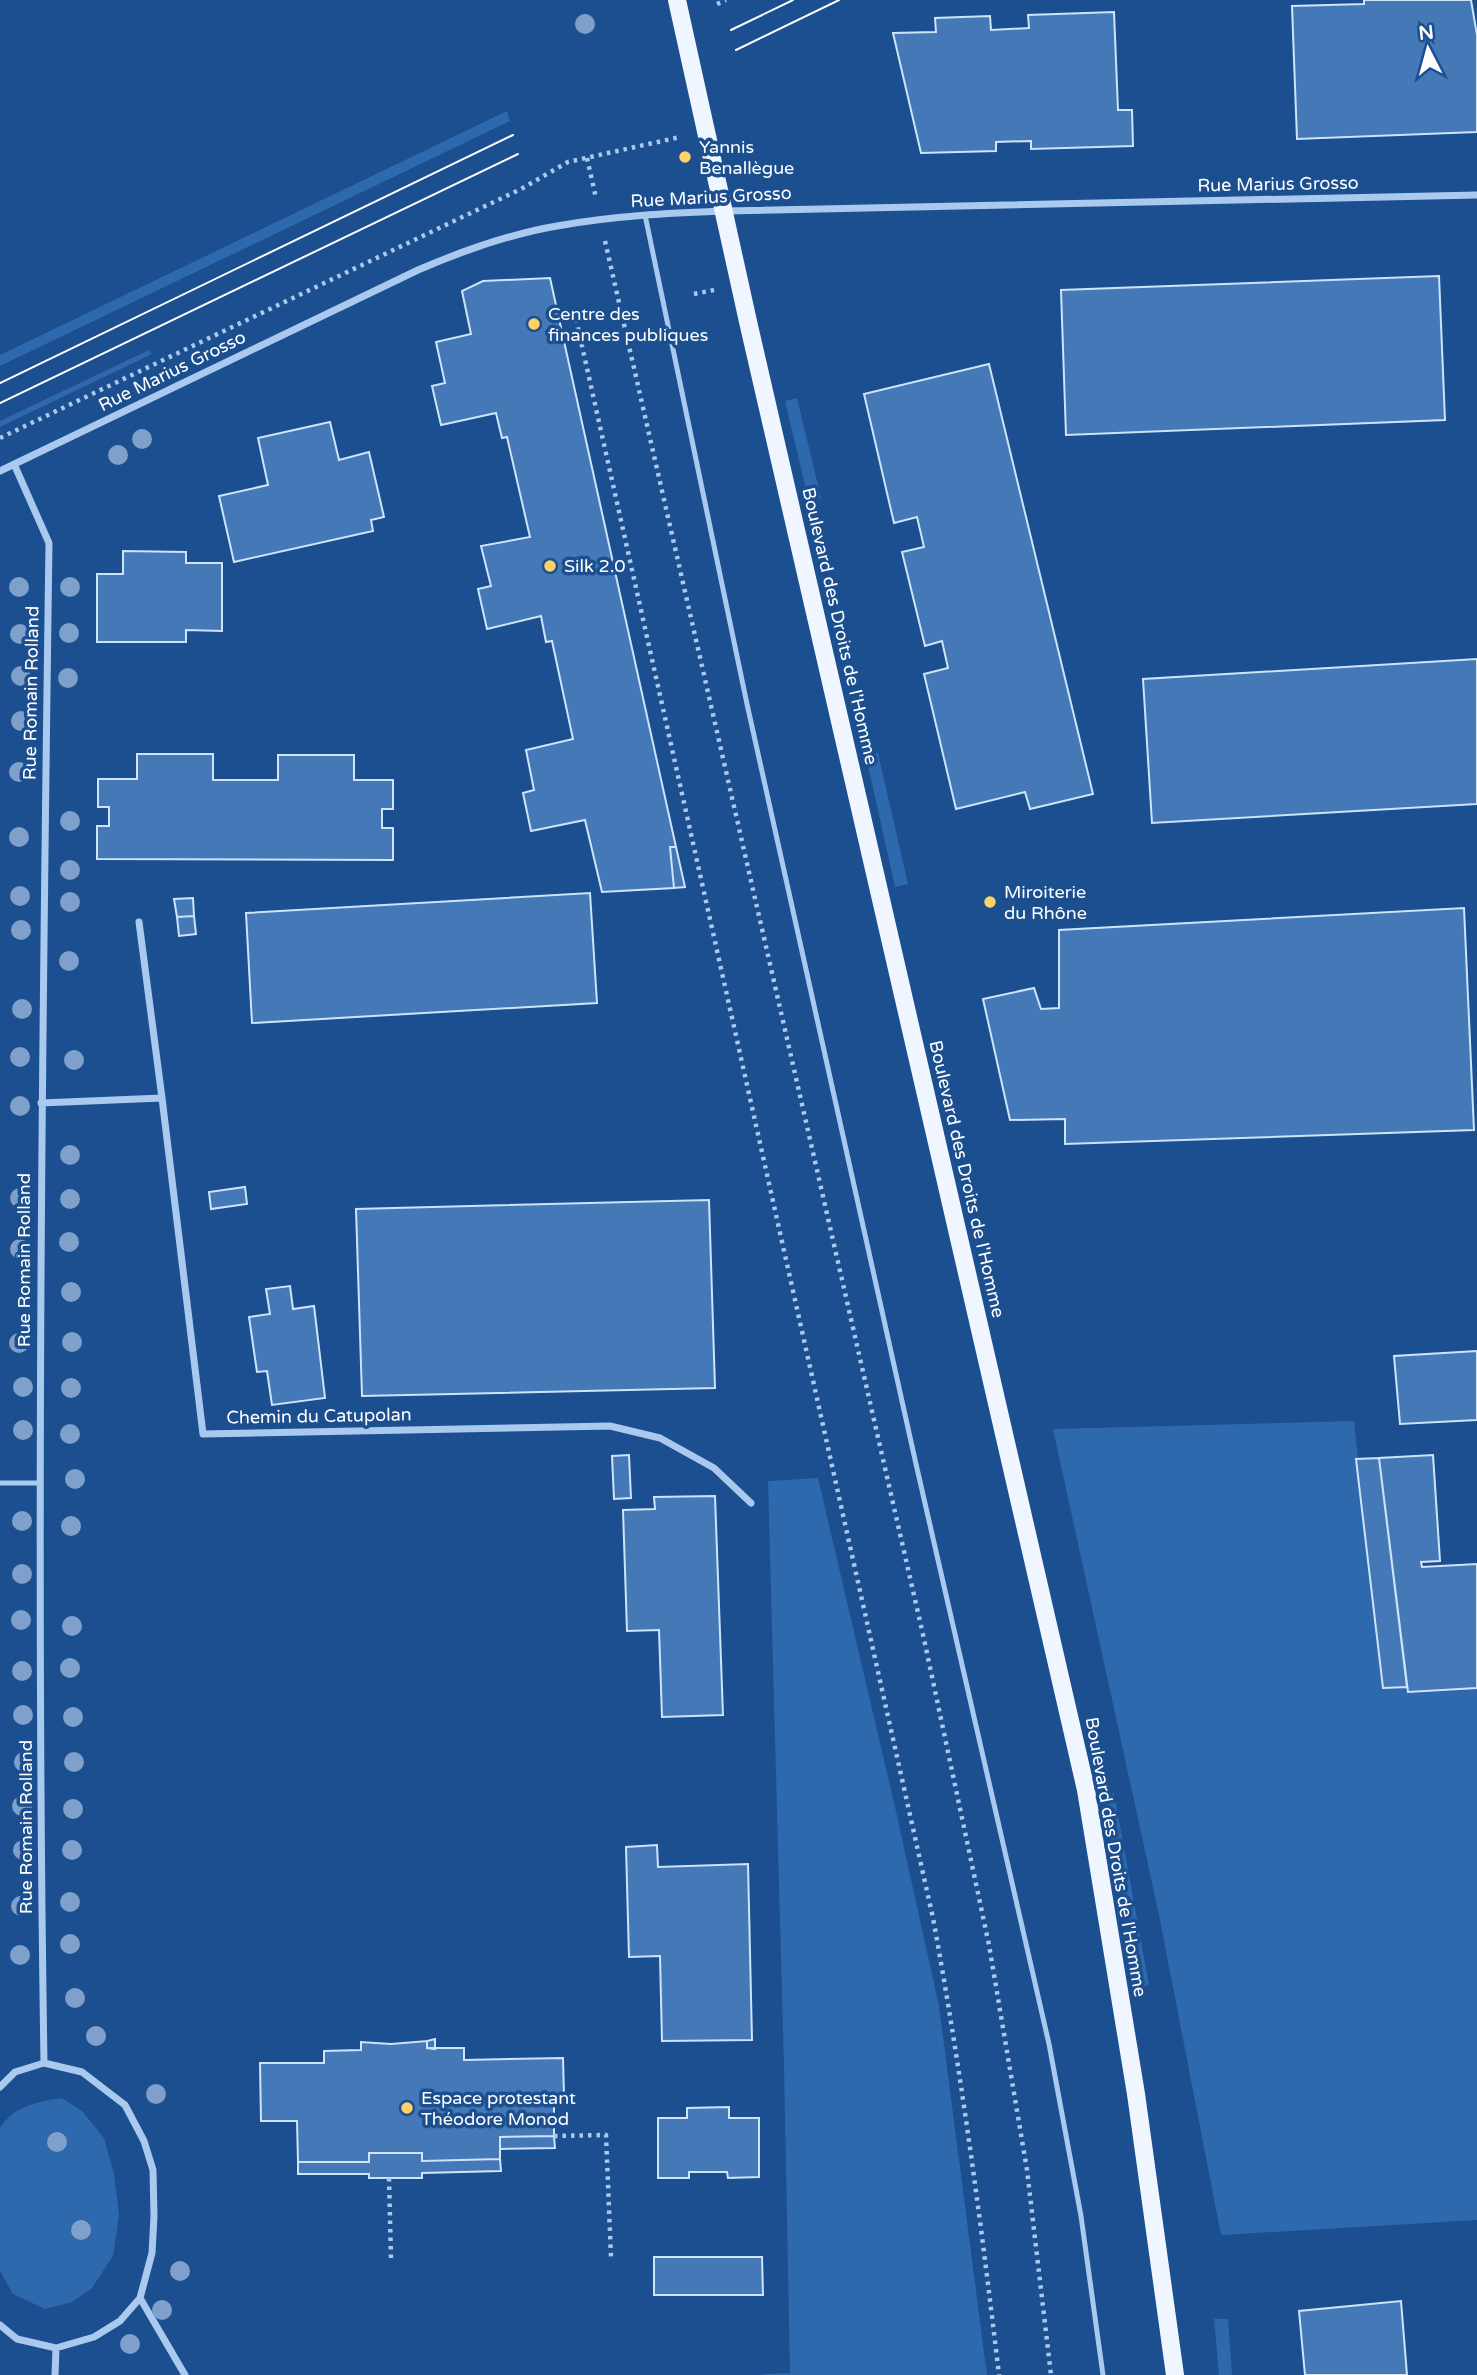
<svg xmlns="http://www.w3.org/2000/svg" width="1477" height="2375" font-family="'Varela Round',sans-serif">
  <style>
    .green { fill: #2e69ad }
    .building { fill: #4478b7; stroke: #cfe3fa; stroke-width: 2 }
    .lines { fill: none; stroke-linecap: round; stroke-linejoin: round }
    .path { stroke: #a9c9ee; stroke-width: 4.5; stroke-dasharray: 3.5 5; stroke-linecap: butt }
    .service { stroke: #a9c9ee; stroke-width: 5 }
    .minor { stroke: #a9c9ee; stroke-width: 7 }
    .primary { stroke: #f0f6ff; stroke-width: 18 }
    .tram { stroke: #fff; stroke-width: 2 }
    .tree { fill: #7ea0ca }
    .poi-dot { fill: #ffd166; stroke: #1b4f8f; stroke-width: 2.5 }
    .labels { text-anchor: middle; stroke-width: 7; stroke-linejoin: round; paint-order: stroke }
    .poi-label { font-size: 18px; fill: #fff; stroke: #1b4f8f; text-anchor: start }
    .street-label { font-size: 18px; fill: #fff; stroke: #1b4f8f }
  </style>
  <rect width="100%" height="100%" fill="#1b4f8f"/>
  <path class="green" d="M507 111 510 121 0 366V355Z
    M149 350 152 354 0 427V421Z
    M797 398 821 498 809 502 785 401Z
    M878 753 908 884 895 887 866 756Z
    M1354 1421 1383 1688 1407 1687 1408 1692 1477 1688V2220L1221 2235 1159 1915 1053 1429Z
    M818 1478 895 1807 939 2006 987 2375H754L790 2373 784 2067 768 1481Z
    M1114 1793 1149 1985 1139 1987 1102 1794Z
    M61 2098 82 2111 104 2138 114 2174 119 2215 113 2256 92 2288 72 2302 45 2309 13 2294 0 2271V2128C14 2106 37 2102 61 2098Z
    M1228 2319 1232 2375H1219L1214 2319Z"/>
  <path class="building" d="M1364 0H1471L1477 35V132L1297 139 1292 6 1364 4Z
    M1114 12 1118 110H1132L1133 146 1031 149V141L996 142V151L921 153 893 33 936 32 935 18 990 16 991 30 1029 28 1028 15Z
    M1439 276 1445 420 1066 435 1061 290Z
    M550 278 676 847H670L674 888 602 892 585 820 531 831 523 793 534 790 526 750 573 739 552 641 546 642 541 616 487 629 478 589 491 586 481 546 530 537 507 437 502 438 496 413 441 425 432 386 445 383 436 342 471 334 462 291 483 281Z
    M989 364 1093 794 1030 809 1025 792 956 809 924 674 948 668 942 641 925 646 902 552 924 547 917 517 894 523 864 394Z
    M330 422 339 460 369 452 384 517 371 520 373 531 234 562 219 496 268 485 258 438Z
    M123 551 186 552V563H222V631L186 630V642H97V574H123Z
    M1477 659V804L1152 823 1143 679Z
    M137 754H213V780H278V755H354V780H393V809H382V828H393V860L97 859V826H109V807H98V779H137Z
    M670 847H676L685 887 674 888Z
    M590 893 597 1003 252 1023 246 913Z
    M193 898 194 916 177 917 174 899Z
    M1464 908 1474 1130 1065 1144V1119L1010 1120 983 999 1034 988 1041 1009 1059 1008V930Z
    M194 916 196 934 179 936 177 917Z
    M245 1187 247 1204 211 1209 209 1192Z
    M709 1200 715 1388 362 1396 356 1209Z
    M290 1286 293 1309 314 1306 325 1398 272 1405 267 1371 257 1372 249 1317 270 1314 266 1289Z
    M1477 1351V1420L1400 1424 1394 1356Z
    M629 1455 631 1498 614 1499 612 1456Z
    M1433 1455 1440 1561 1421 1562 1422 1567 1477 1564V1688L1408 1692 1379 1458Z
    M1379 1458 1407 1687 1383 1688 1356 1459Z
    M715 1496 723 1715 662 1717 659 1630 627 1631 623 1510 655 1509 654 1497Z
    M657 1845 658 1867 748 1864 752 2040 662 2041 660 1956 629 1957 626 1847Z
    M435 2039V2049L427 2048V2041Z
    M427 2041V2048H464V2060L563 2058 564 2096H554V2136L500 2137V2159L422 2161V2153H369V2162H298L297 2121H261L260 2063H324V2051L361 2050V2042L391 2044Z
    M729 2107V2118H759V2177L728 2178 727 2172H689V2178H658V2118H687V2108Z
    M554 2136 555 2148 500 2149V2137Z
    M369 2153H422V2161L500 2159 501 2171 422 2173V2178H369V2174H298V2162H369Z
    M654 2257H762L763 2295H654Z
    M1401 2301 1407 2375H1305L1299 2311Z"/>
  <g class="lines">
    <path class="path" d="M717 4 726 0
      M587 158 596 198
      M605 241 924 1639 989 1945 1027 2170 1051 2375
      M694 294 714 290
      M576 319 933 1918C961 2070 981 2222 999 2375
      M0 438 521 189 568 162 680 137
      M554 2136 606 2135 611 2257
      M389 2178 391 2258"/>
    <path class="service" d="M645 215 747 704 916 1464 1049 2044 1081 2216 1103 2375
      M0 1483H39"/>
    <path class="minor" d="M14 464 49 543C42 1050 36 1556 44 2063
      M0 471 418 270C462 251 510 234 557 226 612 216 669 213 725 211L1477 195
      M139 922 162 1098
      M41 1103 162 1098 203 1434 610 1426 660 1438 714 1468 751 1503
      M0 2087 15 2072 44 2063 82 2072 125 2105 144 2141 153 2170 154 2216 152 2253 140 2298 120 2321 94 2337 56 2348 17 2339 0 2325
      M140 2298 185 2375
      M55 2375 56 2348"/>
    <path class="primary" d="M677 0 749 326 1086 1790 1136 2094 1175 2375"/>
    <path class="tram" d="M731 30 793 0
      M736 50 839 0
      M0 383 513 135
      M0 403 518 154"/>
  </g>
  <g class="tree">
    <circle cx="585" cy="24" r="10"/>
    <circle cx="142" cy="439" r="10"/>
    <circle cx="118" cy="455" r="10"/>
    <circle cx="19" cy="587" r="10"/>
    <circle cx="70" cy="587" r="10"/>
    <circle cx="69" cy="633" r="10"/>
    <circle cx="20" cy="634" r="10"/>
    <circle cx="21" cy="676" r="10"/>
    <circle cx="68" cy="678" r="10"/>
    <circle cx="21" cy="721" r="10"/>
    <circle cx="19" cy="772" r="10"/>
    <circle cx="70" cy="821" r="10"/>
    <circle cx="19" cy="837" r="10"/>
    <circle cx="70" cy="870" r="10"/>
    <circle cx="20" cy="896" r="10"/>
    <circle cx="70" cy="902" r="10"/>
    <circle cx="21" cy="930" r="10"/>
    <circle cx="69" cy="961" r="10"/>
    <circle cx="22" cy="1009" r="10"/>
    <circle cx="20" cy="1057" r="10"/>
    <circle cx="74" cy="1060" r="10"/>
    <circle cx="20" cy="1106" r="10"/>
    <circle cx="70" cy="1155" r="10"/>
    <circle cx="20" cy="1198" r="10"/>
    <circle cx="70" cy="1199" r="10"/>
    <circle cx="69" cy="1242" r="10"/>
    <circle cx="20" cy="1249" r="10"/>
    <circle cx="71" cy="1292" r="10"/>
    <circle cx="72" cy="1342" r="10"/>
    <circle cx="19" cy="1343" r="10"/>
    <circle cx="23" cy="1387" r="10"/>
    <circle cx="71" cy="1388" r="10"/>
    <circle cx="23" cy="1430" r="10"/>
    <circle cx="70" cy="1434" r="10"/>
    <circle cx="75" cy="1479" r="10"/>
    <circle cx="22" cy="1521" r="10"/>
    <circle cx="71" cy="1526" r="10"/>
    <circle cx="22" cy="1574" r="10"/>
    <circle cx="21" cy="1620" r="10"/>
    <circle cx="72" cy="1626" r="10"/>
    <circle cx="70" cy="1668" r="10"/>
    <circle cx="22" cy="1671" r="10"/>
    <circle cx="23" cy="1715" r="10"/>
    <circle cx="73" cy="1717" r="10"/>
    <circle cx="24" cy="1762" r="10"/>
    <circle cx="74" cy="1762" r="10"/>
    <circle cx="22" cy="1806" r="10"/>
    <circle cx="73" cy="1809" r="10"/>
    <circle cx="23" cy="1850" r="10"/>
    <circle cx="72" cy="1850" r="10"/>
    <circle cx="70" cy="1902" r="10"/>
    <circle cx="21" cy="1906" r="10"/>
    <circle cx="70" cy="1944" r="10"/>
    <circle cx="20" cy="1955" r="10"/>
    <circle cx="75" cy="1998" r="10"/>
    <circle cx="96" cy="2036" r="10"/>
    <circle cx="156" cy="2094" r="10"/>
    <circle cx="57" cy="2142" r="10"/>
    <circle cx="81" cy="2230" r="10"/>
    <circle cx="180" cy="2271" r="10"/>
    <circle cx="162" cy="2310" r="10"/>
    <circle cx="130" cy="2344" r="10"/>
  </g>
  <g class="poi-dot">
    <circle cx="685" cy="157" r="7"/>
    <circle cx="534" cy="324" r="7"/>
    <circle cx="550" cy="566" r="7"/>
    <circle cx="990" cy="902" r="7"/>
    <circle cx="407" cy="2108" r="7"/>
  </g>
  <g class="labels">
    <g class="poi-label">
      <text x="699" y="153">Yannis<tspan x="699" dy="21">Benallègue</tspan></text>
      <text x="548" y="320">Centre des<tspan x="548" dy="21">finances publiques</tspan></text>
      <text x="564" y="572">Silk 2.0</text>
      <text x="1004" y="898">Miroiterie<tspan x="1004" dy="21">du Rhône</tspan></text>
      <text x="421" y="2104">Espace protestant<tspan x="421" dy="21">Théodore Monod</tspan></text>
    </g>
    <g class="street-label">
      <text transform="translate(1278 184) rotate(-1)" y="6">Rue Marius Grosso</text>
      <text transform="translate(711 197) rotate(-3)" y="6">Rue Marius Grosso</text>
      <text transform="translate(172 371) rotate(-26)" y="6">Rue Marius Grosso</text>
      <text transform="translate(840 626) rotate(77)" y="6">Boulevard des Droits de l'Homme</text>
      <text transform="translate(31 693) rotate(-89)" y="6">Rue Romain Rolland</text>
      <text transform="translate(967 1179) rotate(77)" y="6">Boulevard des Droits de l'Homme</text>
      <text transform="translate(24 1260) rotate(-90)" y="6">Rue Romain Rolland</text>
      <text transform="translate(319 1416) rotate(-1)" y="6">Chemin du Catupolan</text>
      <text transform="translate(26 1827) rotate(-90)" y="6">Rue Romain Rolland</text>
      <text transform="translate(1116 1857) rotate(80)" y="6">Boulevard des Droits de l'Homme</text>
    </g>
  </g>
  <g transform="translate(1428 49) rotate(354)" stroke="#1b4f8f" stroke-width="5" paint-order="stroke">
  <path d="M0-5L12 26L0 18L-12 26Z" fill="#ffffff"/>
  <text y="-10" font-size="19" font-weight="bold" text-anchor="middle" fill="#ffffff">N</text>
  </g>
</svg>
